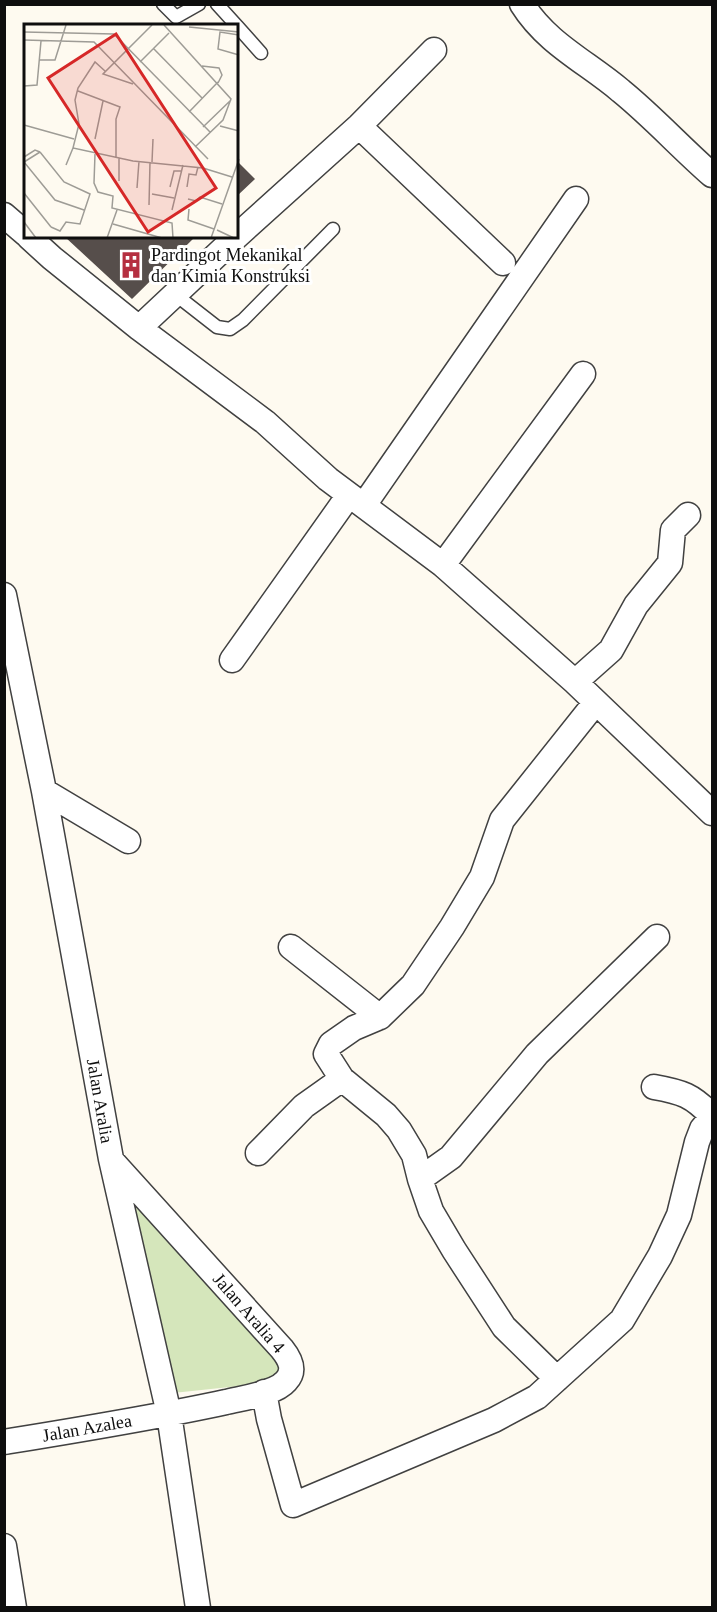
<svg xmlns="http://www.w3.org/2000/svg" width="717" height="1612" font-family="'Times New Roman',serif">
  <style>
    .green { fill: #d5e6bb }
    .building { fill: #564e4b }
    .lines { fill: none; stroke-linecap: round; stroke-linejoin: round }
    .lane-casing { stroke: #414141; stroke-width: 15 }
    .street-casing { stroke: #414141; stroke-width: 27 }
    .lane { stroke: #fff; stroke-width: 12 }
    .street { stroke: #fff; stroke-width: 24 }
    .labels { text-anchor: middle; stroke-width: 6; stroke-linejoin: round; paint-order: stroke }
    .poi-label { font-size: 18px; fill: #0e0e0e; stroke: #fff; text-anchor: start }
    .street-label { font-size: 18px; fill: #0e0e0e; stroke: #fff }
    .inset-road { fill: none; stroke: #9e9c96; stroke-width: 1.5 }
    .view { fill: #d62828; fill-opacity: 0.15; stroke: #d62828; stroke-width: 3 }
    .inset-edge { fill: none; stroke: #0e0e0e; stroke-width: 3 }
  </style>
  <rect width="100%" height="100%" fill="#fefaf0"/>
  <path class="green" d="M127 1192 284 1359 282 1371 268 1383 173 1393Z"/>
  <path class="building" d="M237 161 255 179 237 196Z
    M65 237H195L132 299Z"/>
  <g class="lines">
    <defs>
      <path id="lane" d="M163 4 176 17 199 4
        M217 4 237 26
        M237 26 261 53
        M176 295 217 327 230 329 243 320 333 229"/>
      <path id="street" d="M522 4C547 44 587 62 621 91 653 117 681 148 712 175
        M359 126 503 263
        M4 215 26 234
        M237 236 359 126 434 50
        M29 237 52 258 139 328 265 422 328 479 443 565 575 682 712 813
        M139 328 236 237
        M364 505 576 199
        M443 565 583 374
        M4 595 44 791 111 1159 169 1414 198 1608
        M232 660 349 495
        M575 682 611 650 636 605 670 563 673 530 688 515
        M44 791 128 841
        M291 947 380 1017
        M654 1087C682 1092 692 1095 712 1116
        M258 1153 304 1106 342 1079
        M420 1179 451 1157 537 1054 657 937
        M557 1379 504 1327 454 1250 431 1211 420 1179 414 1155 399 1130 386 1115 342 1079 326 1054 331 1044 354 1028 380 1017 413 985 452 927 482 877 502 820 596 702
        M264 1392 269 1419 293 1505 494 1420 537 1397 622 1320 660 1256 679 1215 697 1142 702 1129 712 1117
        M4 1442C78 1430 153 1418 226 1402 242 1398 275 1394 286 1381 296 1370 290 1359 282 1349L112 1161
        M4 1546 14 1608"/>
    </defs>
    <use href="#lane" class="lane-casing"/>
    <use href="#street" class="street-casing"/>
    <use href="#lane" class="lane"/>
    <use href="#street" class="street"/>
  </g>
  <defs>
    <symbol id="building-bare" viewBox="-9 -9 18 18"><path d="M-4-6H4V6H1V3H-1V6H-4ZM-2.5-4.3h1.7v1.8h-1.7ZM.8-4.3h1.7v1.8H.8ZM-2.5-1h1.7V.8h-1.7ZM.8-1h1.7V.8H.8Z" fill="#b52f40" stroke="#fff" stroke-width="2.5" paint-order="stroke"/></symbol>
  </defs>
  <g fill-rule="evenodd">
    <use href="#building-bare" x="112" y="246" width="38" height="38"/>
  </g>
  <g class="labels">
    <g class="poi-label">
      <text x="151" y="261">Pardingot Mekanikal<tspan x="151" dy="21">dan Kimia Konstruksi</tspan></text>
    </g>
    <g class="street-label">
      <text transform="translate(100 1101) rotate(80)" y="6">Jalan Aralia</text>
      <text transform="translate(249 1313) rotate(49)" y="6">Jalan Aralia 4</text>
      <text transform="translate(87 1428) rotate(-10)" y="6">Jalan Azalea</text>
    </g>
  </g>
  <g transform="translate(24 24)">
    <rect width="214" height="214" fill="#fefaf0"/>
    <path class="inset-road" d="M140 1 207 75 199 96 171 123M165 3 215 8M0 8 90 10 186 108M215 11 196 8 194 25 215 31M0 16 70 18 184 135M129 24 178 74M15 36H31L42 1M116 38 145 9M178 42 195 44 198 51 194 59M81 47 71 38 54 64 51 76 55 100 49 124 109 137 179 144 208 153M109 60 79 50 128 1M0 62 13 61 17 17M54 67 96 83 92 95V134M165 88 194 58M0 101 50 115M196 102 215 107M179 103 207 76M71 115 79 77M16 128 40 158 66 170 56 200 42 198 36 207 27 203M16 128 0 138 31 176 60 186M71 130 70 159 74 168 89 172 88 184 148 199 149 214M0 133 11 126 16 128M128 138 129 115M42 141 49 124M95 157V134M146 163 150 147H157M163 163 165 150 172 151 174 143M113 164 115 137M0 169 27 203M128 170 150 174M164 175 172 177 176 173 198 180M125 181 126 138M165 185 164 196 190 205M148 186 159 141M0 198 12 214M89 200 138 214M193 206 210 214M83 214 93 186M187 214 215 135"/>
    <path class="view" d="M92 10 192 164 124 208 24 54Z"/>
    <rect width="214" height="214" class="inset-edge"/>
  </g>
  <rect width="717" height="1612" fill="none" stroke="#0e0e0e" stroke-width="12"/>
</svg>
